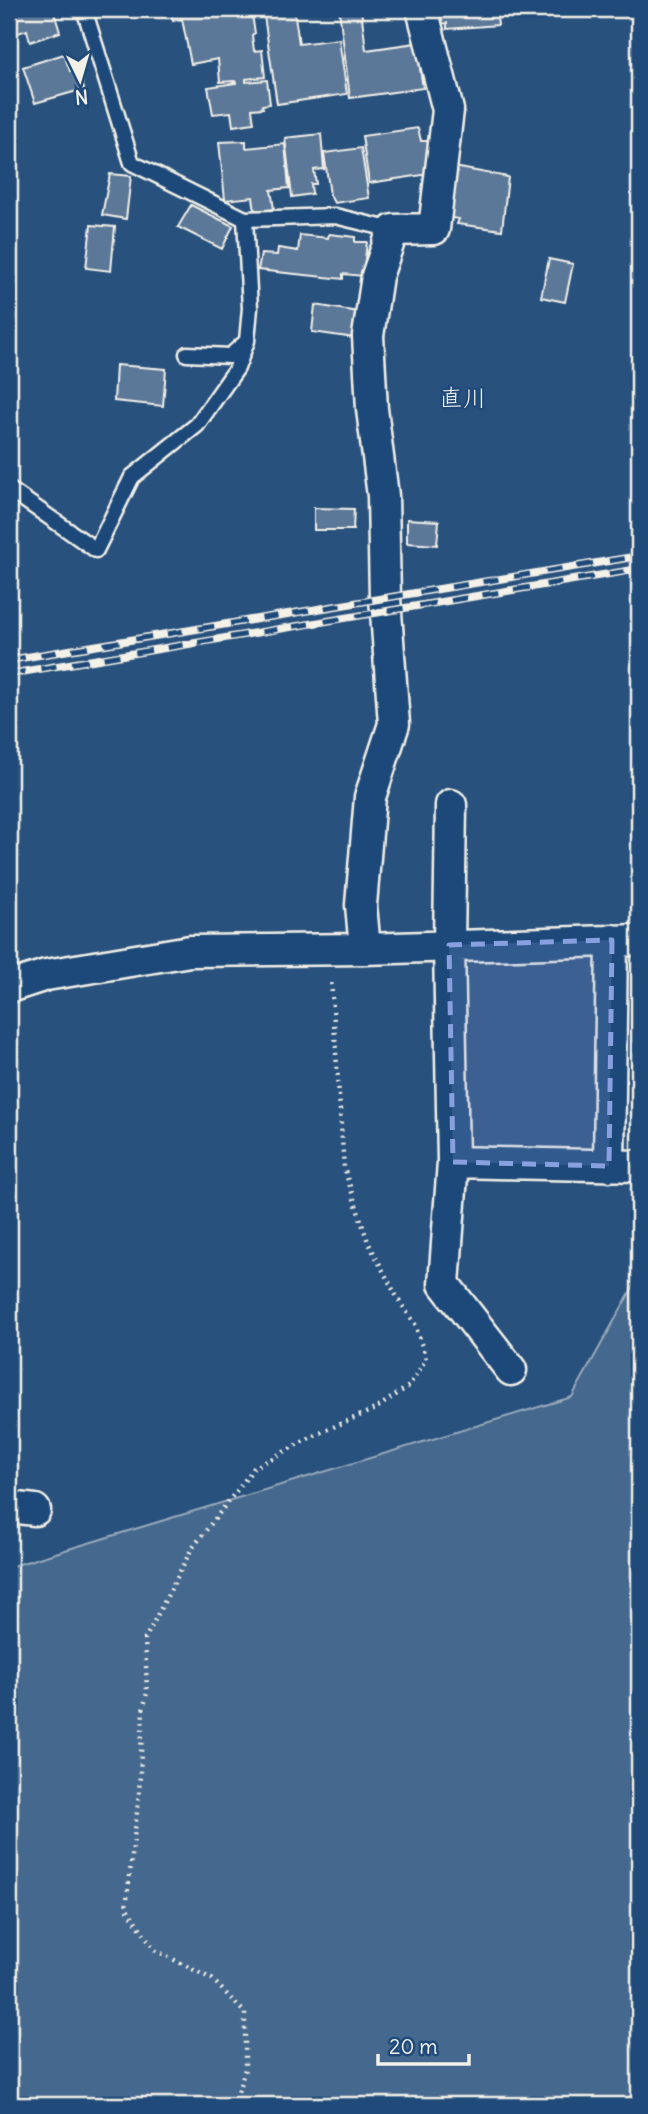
<svg xmlns="http://www.w3.org/2000/svg" width="648" height="2114" font-family="Delius,'Klee One',sans-serif">
  <style>
    .green { fill: #45688e; stroke: #9cacbb; stroke-width: 2 }
    .building { fill: #5b7899; stroke: #f4f1e8; stroke-width: 2 }
    .lines { fill: none; stroke-linecap: round; stroke-linejoin: round }
    .service-casing { stroke: #f4f1e8; stroke-width: 19 }
    .minor-casing { stroke: #f4f1e8; stroke-width: 35 }
    .path { stroke: #f4f1e8; stroke-width: 4.5; stroke-dasharray: 2 5; stroke-linecap: butt }
    .service { stroke: #1f4a7a; stroke-width: 14 }
    .minor { stroke: #1f4a7a; stroke-width: 30 }
    .rail-casing { stroke: #f4f1e8; stroke-width: 8 }
    .rail { stroke: #1f4a7a; stroke-width: 5; stroke-dasharray: 16; stroke-linecap: butt }
    .marked { fill: #88a0e0; fill-opacity: 0.2; stroke: #88a0e0; stroke-width: 5; stroke-dasharray: 14 9; stroke-linejoin: round }
    .labels { text-anchor: middle; stroke-width: 5; stroke-linejoin: round; paint-order: stroke }
    .quarter-label { font-size: 24px; fill: #f4f1e8; stroke: #1f4a7a }
  </style>
  <rect width="100%" height="100%" fill="#28517e"/>
  <filter id="ink" filterUnits="userSpaceOnUse"><feTurbulence type="fractalNoise" baseFrequency=".0143" numOctaves="2"/><feDisplacementMap in="SourceGraphic" scale="14" xChannelSelector="R" yChannelSelector="G"/><feConvolveMatrix kernelMatrix="1 2 1 2 8 2 1 2 1" color-interpolation-filters="sRGB"/></filter>
  <g filter="url(#ink)">
    <path class="green" d="M639 1276V2105H9V1567L572 1397Z"/>
    <path class="building" d="M9 9H53L60 32 30 42 27 30 15 34Z
      M171 9H206L207 11 251 9 255 33 252 35 254 51 262 50 265 77 246 79V82L267 80 270 104 262 105 263 108 252 109 254 123 233 126 231 112 213 114 208 87 236 83 235 81 220 82 218 59 191 64 182 19 173 21Z
      M263 9H294L299 44 339 39 347 94 277 104Z
      M339 9H361L366 50 416 43 423 88 350 98Z
      M428 9H496L498 25 447 29V23L429 25Z
      M64 54 70 71 78 68 84 89 35 103 23 67Z
      M418 128 421 141H430L436 173 369 183 362 136Z
      M321 134 324 169 314 170 316 184H311L312 194 292 197 285 138Z
      M246 141V148L285 144 289 188 271 190 274 209 255 212 253 197 225 200 219 142Z
      M361 148 369 198 334 203 330 195 324 153Z
      M449 166 508 177 502 230 457 224 459 219 439 216Z
      M110 174 131 176 126 219 102 215Z
      M191 205 233 226 222 249 178 227Z
      M91 225 115 227 111 271 86 268Z
      M329 234 355 237V242H367L363 276 343 274V279L258 270 261 254 277 255 278 248 298 251 300 235 328 238Z
      M549 259 573 264 565 302 541 297Z
      M315 305 359 312 355 338 312 332Z
      M116 365 166 369 163 406 114 401Z
      M314 508 354 509 353 530H314Z
      M407 519 439 521 437 545 407 543Z"/>
    <g class="lines">
      <defs>
        <path id="service" d="M84 9 132 163 245 219 335 216 393 230
          M187 354 230 356 247 341 250 308 245 219
          M9 489 96 550 132 477 197 425 237 368 247 341"/>
        <path id="minor" d="M451 805 449 945 453 1162 444 1284 511 1370
          M365 949 361 905 370 797 394 724 385 598 383 496 372 409 368 336 377 276 393 230 434 229 448 110 422 9
          M9 987 46 975 190 951 365 949 639 940
          M453 1162 639 1166
          M609 1166 612 940
          M9 1507 35 1510"/>
      </defs>
      <use href="#service" class="service-casing"/>
      <use href="#minor" class="minor-casing"/>
      <path class="path" d="M234 2105 245 2069V2013L212 1979 155 1950 126 1907 139 1795 143 1710 147 1693 145 1639 191 1550 254 1468 317 1434 375 1409 409 1386 426 1359 415 1324 398 1299 368 1242 344 1168 331 979"/>
      <use href="#service" class="service"/>
      <use href="#minor" class="minor"/>
      <defs>
        <path id="rail" d="M9 660 639 556
          M9 674 639 569"/>
      </defs>
      <use href="#rail" class="rail-casing"/>
      <use href="#rail" class="rail"/>
    </g>
  </g>
  <path class="marked" d="M612 940 609 1166 453 1162 449 945Z"/>
  <g class="labels">
    <g class="quarter-label">
      <text x="463" y="406">直川</text>
    </g>
  </g>
  <rect width="648" height="2114" fill="none" stroke="#1f4a7a" stroke-width="35"/>
  <rect x="18" y="18" width="613" height="2079" fill="none" stroke="#f4f1e8" stroke-width="2.5" filter="url(#ink)"/>
  <g transform="translate(80 80) rotate(175)" stroke="#1f4a7a" stroke-width="5" paint-order="stroke">
  <path d="M0-5L12 26L0 18L-12 26Z" fill="#f4f1e8"/>
  <text y="-10" font-size="19" font-weight="bold" text-anchor="middle" fill="#f4f1e8">N</text>
  </g>
  <path d="M378 2054v10h91v-10" fill="none" stroke="#f4f1e8" stroke-width="3.5"/>
  <text x="389" y="2054" font-size="21" fill="#f4f1e8" stroke="#1f4a7a" stroke-width="5" paint-order="stroke">20 m</text>
</svg>
